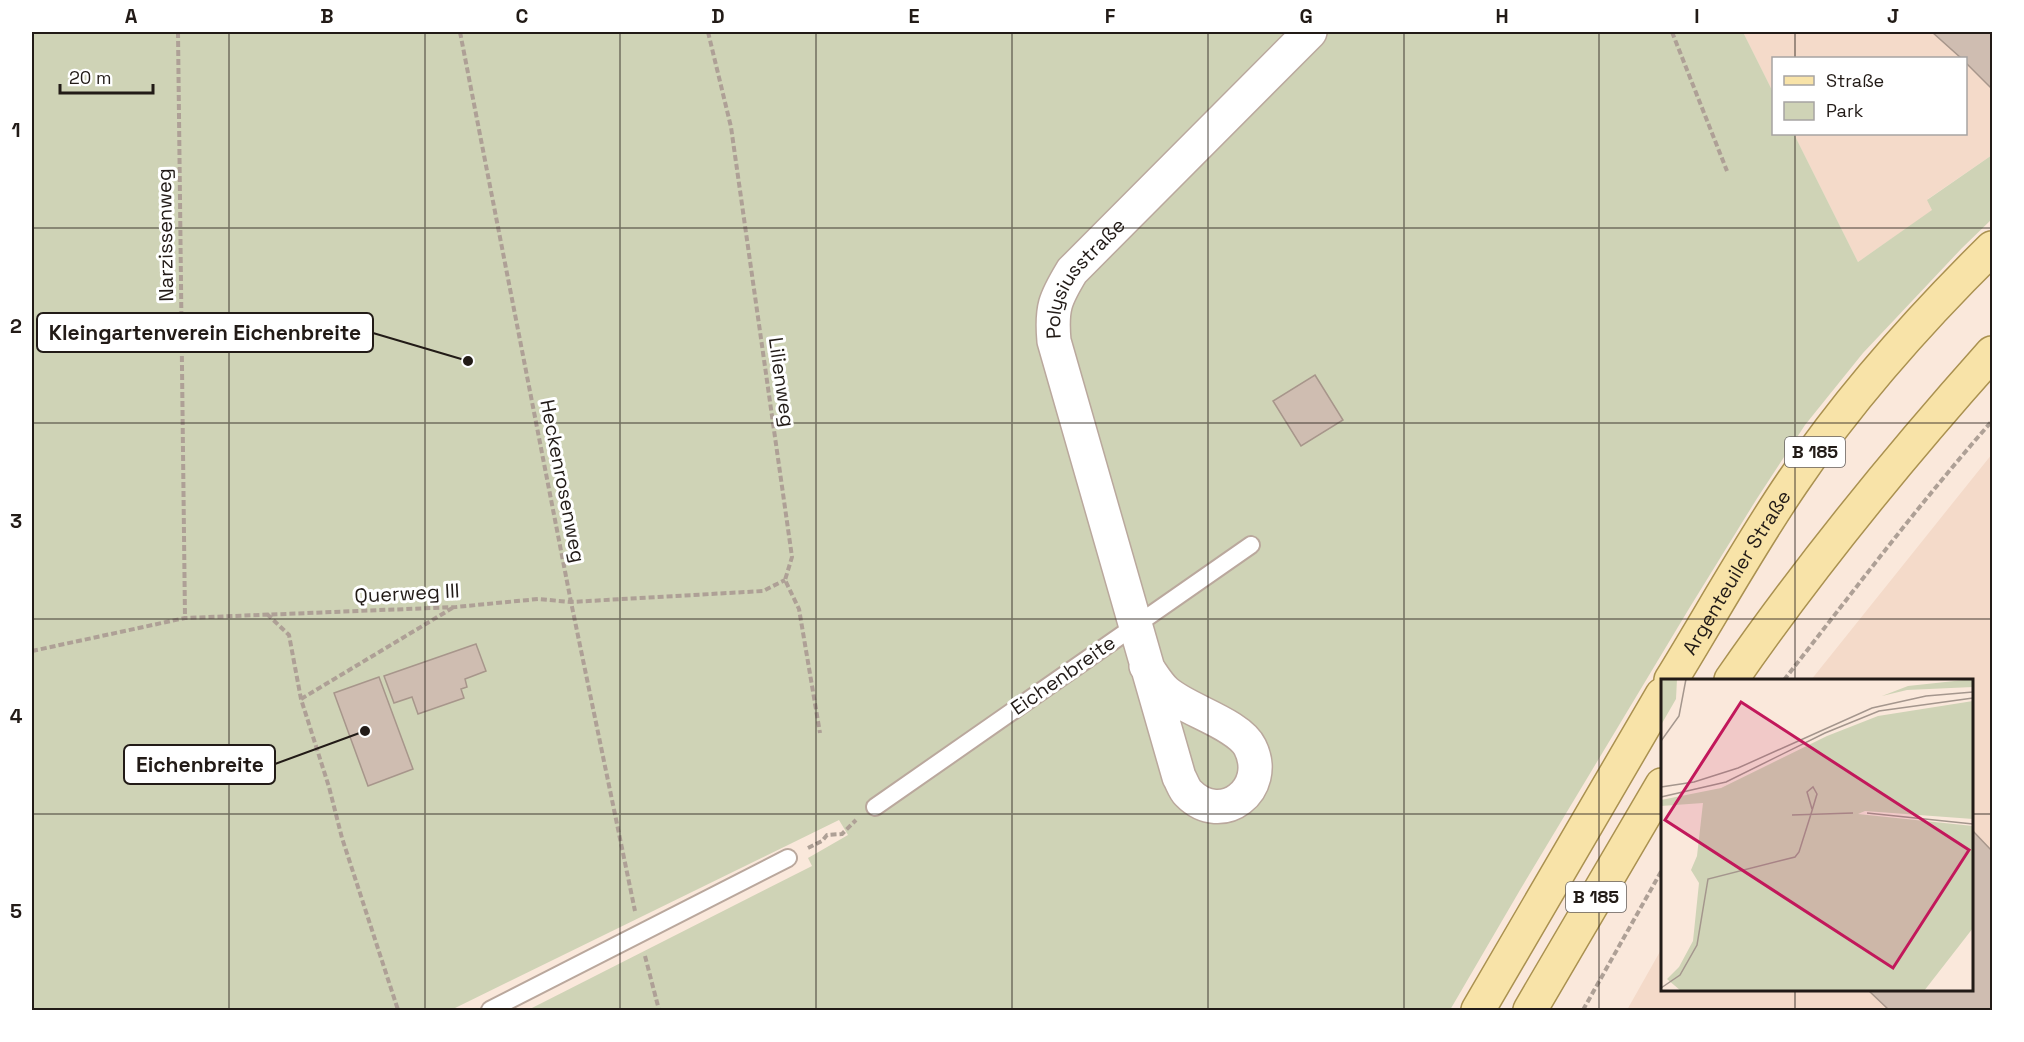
<svg xmlns="http://www.w3.org/2000/svg" width="2024" height="1042" font-family="'Space Grotesk',sans-serif">
  <style>
    .built { fill: #f4dac9 }
    .green { fill: #cfd3b6 }
    .building { fill: #cfbdb1; stroke: #a7968b; stroke-width: 1.5 }
    .lines { fill: none; stroke-linecap: round; stroke-linejoin: round }
    .lane-casing { stroke: #baa89d; stroke-width: 20 }
    .street-casing { stroke: #baa89d; stroke-width: 36 }
    .primary-casing { stroke: #aa9150; stroke-width: 36 }
    .path { stroke: #aea096; stroke-width: 4; stroke-dasharray: 6 3; stroke-linecap: butt }
    .lane { stroke: #fff; stroke-width: 16 }
    .street { stroke: #fff; stroke-width: 33 }
    .primary { stroke: #f8e3a8; stroke-width: 33 }
    .grid { fill: none; stroke: #221b17; stroke-width: 1.5; stroke-opacity: 0.55 }
    .labels { text-anchor: middle; stroke-width: 6; stroke-linejoin: round; paint-order: stroke }
    .shield { fill: #fff; stroke: #645f5d; stroke-width: 1.5 }
    .shield-label { font-size: 18px; font-weight: bold; fill: #221b17 }
    .street-label { font-size: 20px; fill: #221b17; stroke: #fff }
    .inset-road { fill: none; stroke: #a4968d; stroke-width: 1.5 }
    .view { fill: #c2185b; fill-opacity: 0.15; stroke: #c2185b; stroke-width: 3 }
    .inset-edge { fill: none; stroke: #221b17; stroke-width: 3 }
    .leader { fill: none; stroke: #221b17; stroke-width: 2 }
    .callout-dot { fill: #221b17; stroke: #fff; stroke-width: 2 }
    .callout { fill: #fff; stroke: #221b17; stroke-width: 2 }
    .callout-label { font-size: 21px; text-anchor: middle; font-weight: bold; fill: #221b17 }
    .neatline { fill: none; stroke: #221b17; stroke-width: 2 }
    .grid-label { font-size: 20px; text-anchor: middle; font-weight: bold; fill: #221b17 }
  </style>
  <rect width="100%" height="100%" fill="#fae8db"/>
  <path class="built" d="M1743 32H1992V155L1928 199 1933 210 1858 262 1794 134H1966V58H1774L1773 92Z
    M1992 454V1010H1627L1662 948V990H1972V680H1811Z"/>
  <path class="green" d="M32 32H1743L1773 92 1774 134H1794L1858 262 1932 210 1927 200 1992 155V219L1962 248 1863 353 1805 425 1756 500 1690 607 1520 890 1450 1010H528L812 866 808 858 848 835 839 820 451 1010H32Z"/>
  <path class="building" d="M1932 32H1992V89L1966 63V58H1961Z
    M1315 375 1343 420 1301 446 1273 401Z
    M476 644 486 671 465 679 467 687 461 689 464 698 418 714 412 697 394 703 384 676Z
    M379 677 413 769 368 786 334 693Z
    M1972 830 1992 851V1010H1889L1868 990H1972Z"/>
  <g class="lines">
    <defs>
      <path id="lane" d="M875 807 1251 545
        M490 1010 788 858"/>
      <g id="street">
        <path id="s1" d="M1146 666C1152 674 1158 685 1166 692 1186 710 1239 724 1250 747 1271 789 1222 828 1188 793 1184 789 1182 782 1179 777L1054 341C1051 308 1055 299 1072 271L1310 32"/>
      </g>
      <g id="primary">
        <path id="s2" d="M1671 680C1711 615 1749 546 1792 483 1850 397 1919 320 1992 248"/>
        <path d="M1731 680C1810 566 1900 456 1992 353"/>
        <path d="M1478 1010 1662 695"/>
        <path d="M1530 1010 1662 785"/>
      </g>
    </defs>
    <use href="#lane" class="lane-casing"/>
    <use href="#street" class="street-casing"/>
    <use href="#primary" class="primary-casing"/>
    <path class="path" d="M178 32 185 618
      M460 32 571 602 635 911
      M708 32 731 127 792 557 785 580 799 609 820 733
      M1672 32 1727 171
      M267 614 289 635 301 699 329 787 342 838 398 1010
      M32 651 185 618 456 607 538 599 571 602 763 591 785 580
      M1784 680C1852 593 1919 504 1992 421
      M301 699 454 607
      M808 848 822 841 827 835 842 834 856 820
      M645 956 659 1010
      M1583 1010 1662 870"/>
    <use href="#lane" class="lane"/>
    <use href="#street" class="street"/>
    <use href="#primary" class="primary"/>
  </g>
  <path class="grid" d="M229 32V1010M425 32V1010M620 32V1010M816 32V1010M1012 32V1010M1208 32V1010M1404 32V1010M1599 32V1010M1795 32V58M1795 134V680M32 228H1992M32 423H1992M32 619H1992M32 814H1662M1972 814H1992M1795 990V1010"/>
  <g class="labels">
    <g class="shield">
      <rect x="1785" y="437" width="60" height="30" rx="4.5"/>
      <rect x="1566" y="882" width="60" height="30" rx="4.5"/>
    </g>
    <g class="shield-label">
      <text x="1815" y="458">B 185</text>
      <text x="1596" y="903">B 185</text>
    </g>
    <g class="street-label">
      <text transform="translate(165 235) rotate(-91)" y="7">Narzissenweg</text>
      <text dy="7" stroke="none"><textPath href="#s1" startOffset="794">Polysiusstraße</textPath></text>
      <text transform="translate(782 382) rotate(82)" y="7">Lilienweg</text>
      <text transform="translate(563 481) rotate(79)" y="7">Heckenrosenweg</text>
      <text dy="7" stroke="none"><textPath href="#s2" startOffset="126">Argenteuiler Straße</textPath></text>
      <text transform="translate(407 593) rotate(-3)" y="7">Querweg III</text>
      <text transform="translate(1063 675) rotate(-35)" y="7">Eichenbreite</text>
    </g>
  </g>
  <g transform="translate(1661 679)">
    <rect width="312" height="312" fill="#fae8db"/>
    <path d="M0 0H16L15 20 0 46ZM312 0V8L246 11 221 17 247 7ZM312 22V140L204 132 197 135 312 147V249L263 312H20L6 300 18 288 32 262 38 204 30 191 36 177 42 124 0 127V121L60 109 166 57 217 37Z" fill="#cfd3b6"/>
    <path class="inset-road" d="M0 62 18 37 25 0M0 108 33 103 77 89 211 29 265 17 312 13M0 118 65 103 164 54 218 32 312 19M206 134 312 145M131 136 192 134M0 309 19 296 36 266 47 200 134 178 138 173 150 135 156 115 152 108 146 113 151 130"/>
    <path class="view" d="M80 23 308 171 232 289 4 141Z"/>
    <rect width="312" height="312" class="inset-edge"/>
  </g>
  <path class="leader" d="M468 361L373 333M365 731L275 764"/>
  <g class="callout-dot">
    <circle cx="468" cy="361" r="6"/>
    <circle cx="365" cy="731" r="6"/>
  </g>
  <g class="callout">
    <rect x="37" y="313" width="336" height="39" rx="6"/>
    <rect x="124" y="745" width="151" height="39" rx="6"/>
  </g>
  <g class="callout-label">
    <text x="205" y="340">Kleingartenverein Eichenbreite</text>
    <text x="200" y="772">Eichenbreite</text>
  </g>
  <rect width="2024" height="1042" fill="none" stroke="#ffffff" stroke-width="66"/>
  <rect x="1772" y="57" width="195" height="78" fill="#ffffff" stroke="#a7a4a2" stroke-width="1.5"/>
  <rect x="1784" y="76" width="30" height="9" fill="#f8e3a8" stroke="#a7a4a2" stroke-width="1.5"/>
  <text x="1826" y="87" font-size="18" fill="#221b17">Straße</text>
  <rect x="1784" y="102" width="30" height="18" fill="#cfd3b6" stroke="#a7a4a2" stroke-width="1.5"/>
  <text x="1826" y="117" font-size="18" fill="#221b17">Park</text>
  <path d="M60 84v9h93v-9" fill="none" stroke="#221b17" stroke-width="3"/>
  <text x="69" y="84" font-size="18" fill="#221b17" stroke="#ffffff" stroke-width="4.5" paint-order="stroke">20 m</text>
  <rect x="33" y="33" width="1958" height="976" class="neatline"/>
  <g class="grid-label">
    <text x="131" y="23">A</text>
    <text x="327" y="23">B</text>
    <text x="522" y="23">C</text>
    <text x="718" y="23">D</text>
    <text x="914" y="23">E</text>
    <text x="1110" y="23">F</text>
    <text x="1306" y="23">G</text>
    <text x="1502" y="23">H</text>
    <text x="1697" y="23">I</text>
    <text x="1893" y="23">J</text>
    <text x="16" y="137">1</text>
    <text x="16" y="333">2</text>
    <text x="16" y="528">3</text>
    <text x="16" y="723">4</text>
    <text x="16" y="918">5</text>
  </g>
</svg>
